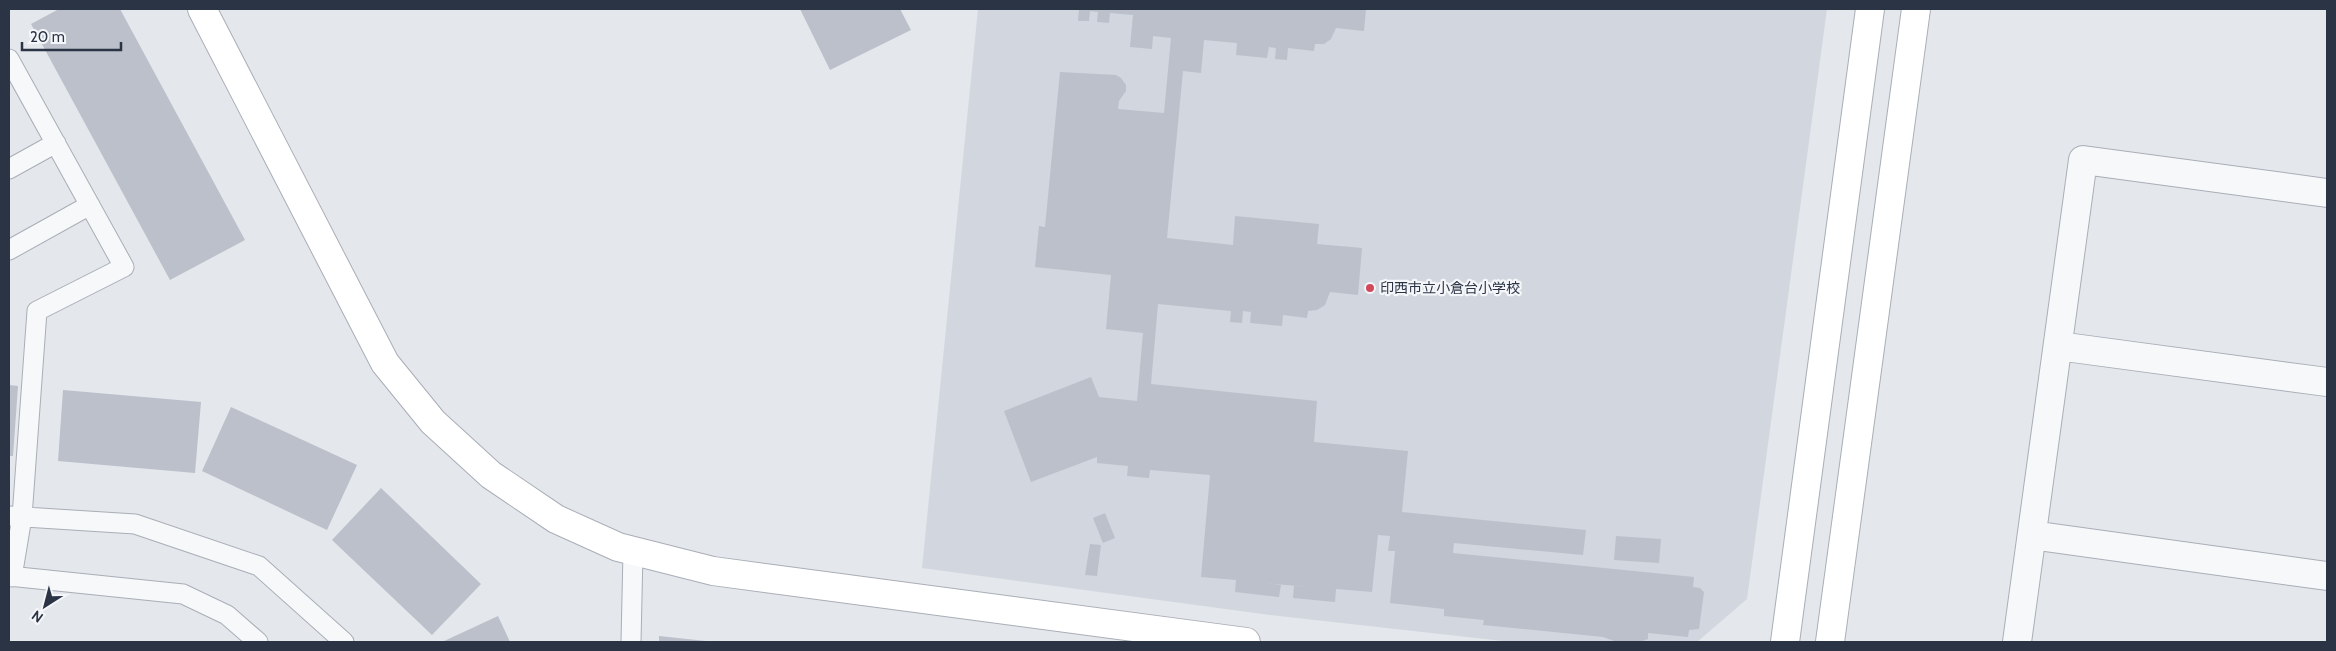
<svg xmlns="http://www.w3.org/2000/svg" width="2336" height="651" font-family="Cabin,'Noto Sans JP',sans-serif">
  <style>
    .built { fill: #d2d6de }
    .building { fill: #bbc0ca }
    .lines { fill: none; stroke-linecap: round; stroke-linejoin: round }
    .lane-casing { stroke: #a9aeb7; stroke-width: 21 }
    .street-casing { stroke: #a9aeb7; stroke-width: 30 }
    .secondary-casing { stroke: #a9aeb7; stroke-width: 30 }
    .lane { stroke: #f7f8fa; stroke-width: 19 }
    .street { stroke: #f7f8fa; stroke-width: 28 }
    .secondary { stroke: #fff; stroke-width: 28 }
    .poi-dot { fill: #d1495b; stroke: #f4f6f9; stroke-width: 2 }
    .labels { text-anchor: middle; stroke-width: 4.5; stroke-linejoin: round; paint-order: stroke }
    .poi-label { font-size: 14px; fill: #2b3445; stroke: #f4f6f9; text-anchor: start }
  </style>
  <rect width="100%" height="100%" fill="#e4e7ec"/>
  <path class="built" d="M978 9H1827L1747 599 1697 642H1512L1270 615 922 568Z"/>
  <path class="building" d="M59 9H120L245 240 170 280 31 24Z
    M800 9H900L911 30 830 70Z
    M1079 9H1366L1364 31 1336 28 1331 39 1324 44H1315L1314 51 1288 48 1287 60 1275 59 1276 48 1269 47 1267 58 1236 55 1237 43 1204 40 1201 73 1183 71 1167 238 1233 245 1235 216 1319 224 1317 244 1362 248 1358 295 1330 292 1325 305 1317 310 1308 311 1307 318 1283 315 1282 326 1250 323 1251 312 1243 311 1242 323 1230 322 1231 311 1158 304 1151 384 1317 401 1314 442 1408 451 1402 512 1586 530 1583 555 1454 543 1453 553 1694 577 1693 587 1700 588 1704 592 1699 629 1689 630 1688 637 1648 633V639L1639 642H1617L1603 637 1483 625 1484 620 1444 616V609L1390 603 1395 551H1388L1390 536 1378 535 1372 592 1336 589 1335 602 1293 598 1294 586 1308 587 1266 583 1281 585 1279 597 1235 592 1236 580 1201 577 1210 475 1150 470 1149 478 1127 476 1128 466 1097 463V457L1031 482 1004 411 1091 377 1099 397 1137 401 1143 333 1106 329 1111 275 1035 267 1039 226 1045 227 1060 72 1116 75 1121 78 1126 85V91L1119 101 1118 109 1164 113 1171 38 1153 36 1152 49 1130 47 1133 15 1110 13 1109 23 1097 22 1098 12 1090 11 1089 21H1078Z
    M9 385 18 386 13 456H9Z
    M63 390 201 402 195 473 58 461Z
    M231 407 357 465 327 530 202 471Z
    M381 488 481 584 432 635 332 540Z
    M1105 513 1115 538 1103 543 1093 518Z
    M1616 536 1661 539 1659 563 1614 560Z
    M1090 544 1101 545 1097 576 1085 575Z
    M498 616 510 642H442Z
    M659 636 706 641V642H659Z"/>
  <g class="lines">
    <defs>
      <path id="lane" d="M9 59 124 267 37 311 22 517 12 577
        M9 169 56 143
        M9 250 90 205
        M9 516 135 524 259 566 344 642
        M9 576 183 594 227 615 258 642
        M631 642 633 552"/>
      <path id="street" d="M2058 346 2327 382
        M2032 535 2327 576
        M2017 642 2083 160 2327 193"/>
      <path id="secondary" d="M202 9 385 363 433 422 491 475 556 519 618 547 713 571 1246 642
        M1785 642 1870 9
        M1830 642 1916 9"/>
    </defs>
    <use href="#lane" class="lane-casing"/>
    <use href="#street" class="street-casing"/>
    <use href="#secondary" class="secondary-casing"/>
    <use href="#lane" class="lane"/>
    <use href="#street" class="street"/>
    <use href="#secondary" class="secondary"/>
  </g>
  <circle class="poi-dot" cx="1370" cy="288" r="5"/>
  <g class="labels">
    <g class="poi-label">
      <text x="1380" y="293">印西市立小倉台小学校</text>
    </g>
  </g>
  <rect width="2336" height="651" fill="none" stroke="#2b3445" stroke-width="20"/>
  <g transform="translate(45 606) rotate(216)" stroke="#f4f6f9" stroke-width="4" paint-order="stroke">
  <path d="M0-4L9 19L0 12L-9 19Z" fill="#2b3445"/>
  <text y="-8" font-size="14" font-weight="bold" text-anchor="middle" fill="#2b3445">N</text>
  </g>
  <path d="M22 42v8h99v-8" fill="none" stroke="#2b3445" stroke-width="2.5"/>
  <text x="30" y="42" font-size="15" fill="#2b3445" stroke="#f4f6f9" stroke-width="4" paint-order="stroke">20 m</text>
</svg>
